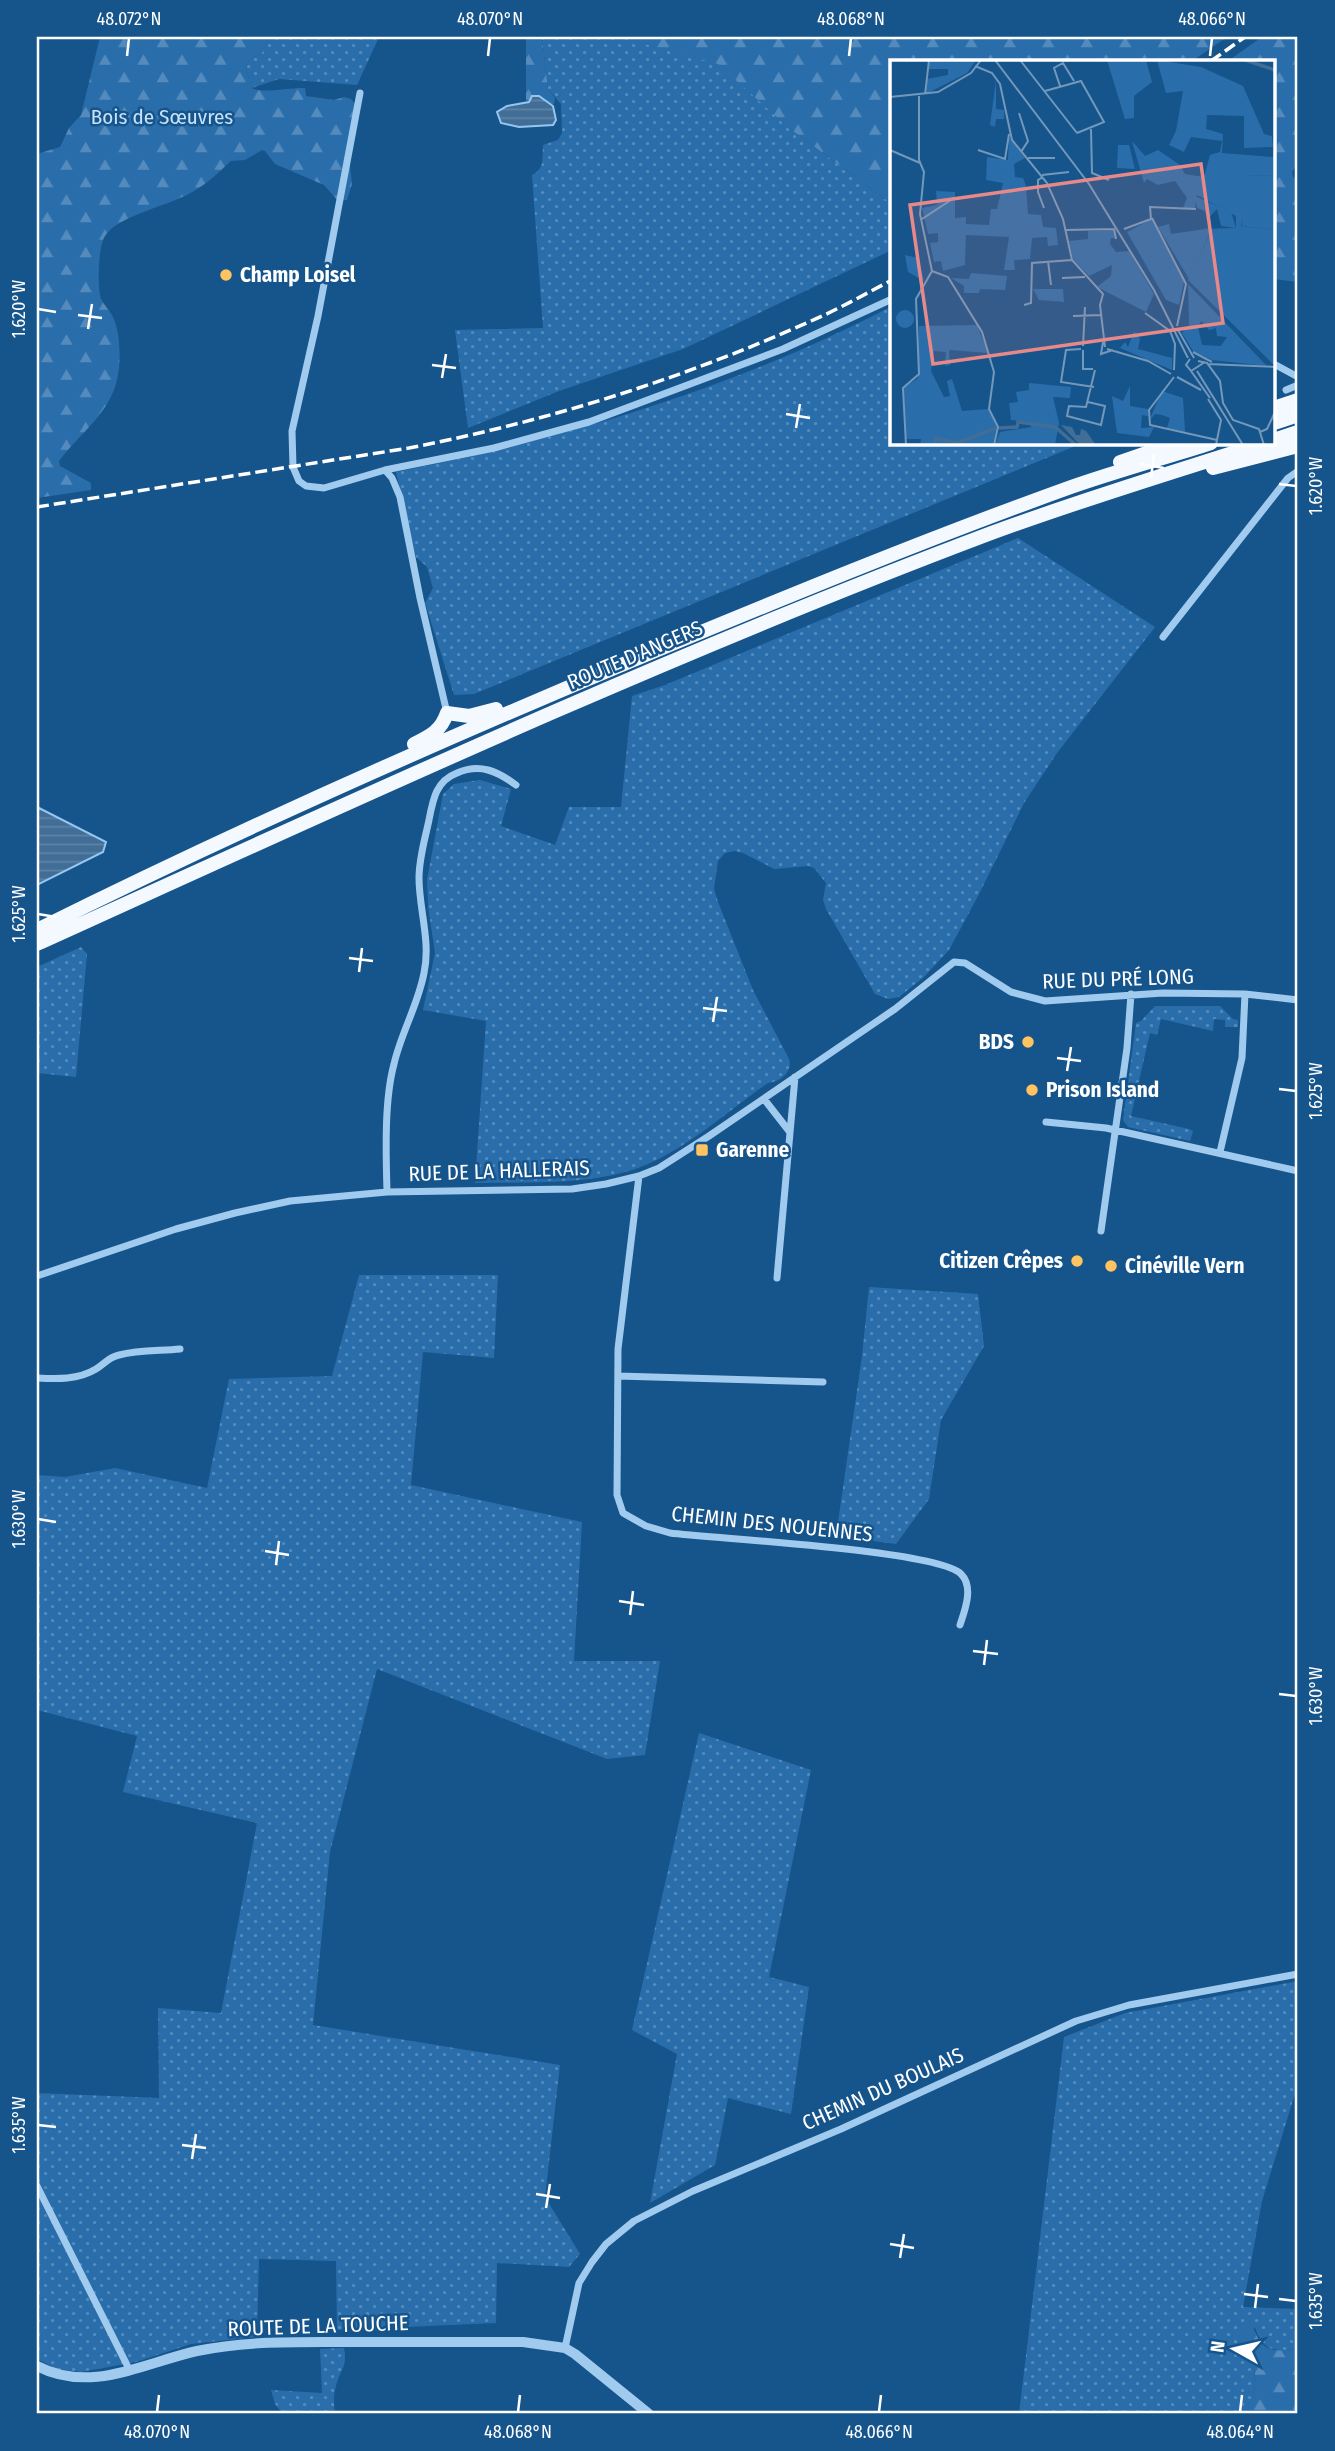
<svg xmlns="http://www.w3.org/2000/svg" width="1335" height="2451" font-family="'Fira Sans Condensed',sans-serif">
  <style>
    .grass { fill: url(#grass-dots) }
    .forest { fill: url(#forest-firs) }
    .water { fill: url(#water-rules); stroke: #93c7f2; stroke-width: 2 }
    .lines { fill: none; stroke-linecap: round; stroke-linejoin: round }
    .minor { stroke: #a0cbef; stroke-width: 7 }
    .tertiary { stroke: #a0cbef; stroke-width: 10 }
    .trunk { stroke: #f4f9ff; stroke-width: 14 }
    .rail { stroke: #fff; stroke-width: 3.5; stroke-dasharray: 12 5; stroke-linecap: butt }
    .ticks { fill: none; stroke: #fff; stroke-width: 2.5 }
    .poi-dot { fill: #ffc35f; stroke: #16548c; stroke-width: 2.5 }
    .labels { text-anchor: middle; stroke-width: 5; stroke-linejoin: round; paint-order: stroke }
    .park-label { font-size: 21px; fill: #c7e3fb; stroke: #16548c }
    .poi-label { font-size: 21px; font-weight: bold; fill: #fff; stroke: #16548c; text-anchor: start }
    .street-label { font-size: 21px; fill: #fff; stroke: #16548c }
    .inset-river { fill: none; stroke: #416d96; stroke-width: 3.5 }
    .inset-road { fill: none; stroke: #7398ba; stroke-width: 2 }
    .view { fill: #e88989; fill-opacity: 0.15; stroke: #e88989; stroke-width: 3.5 }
    .inset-edge { fill: none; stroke: #fff; stroke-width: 3.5 }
    .neatline { fill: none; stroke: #fff; stroke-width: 2.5 }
    .ticks-label { font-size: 18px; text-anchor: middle; fill: #fff }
  </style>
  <defs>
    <pattern id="grass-dots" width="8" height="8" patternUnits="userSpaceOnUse" patternTransform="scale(1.75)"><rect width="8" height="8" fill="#296eab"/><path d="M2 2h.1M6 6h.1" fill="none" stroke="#548bbc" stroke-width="1.8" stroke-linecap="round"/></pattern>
    <pattern id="forest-firs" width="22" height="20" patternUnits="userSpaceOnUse" patternTransform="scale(1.75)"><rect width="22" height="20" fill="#296eab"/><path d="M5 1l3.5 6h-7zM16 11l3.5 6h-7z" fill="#548bbc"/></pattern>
    <pattern id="water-rules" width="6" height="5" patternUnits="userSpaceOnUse" patternTransform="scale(1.75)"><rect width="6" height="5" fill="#416d96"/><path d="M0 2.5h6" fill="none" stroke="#5e83a6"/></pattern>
  </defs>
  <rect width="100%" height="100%" fill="#16548c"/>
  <path class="grass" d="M270 37H379L357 85 279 79 252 88 246 69 249 60 262 53Z
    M542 37H620L718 63 789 128 892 204V250L683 349 559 391 468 428 455 330 543 328 532 175C545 169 542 158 543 145L558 140 562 133 561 104 548 89Z
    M892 306V443H1079L1078 445 474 694 454 695 425 603 433 588 427 567 416 557 396 472C567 438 738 387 892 306Z
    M1018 538 1155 627 1057 753 1024 803 978 896 949 950 924 977 899 997 888 999 875 994 826 909 823 900 826 883 814 868 808 866 774 869 743 853 735 851 725 853 718 861 714 889 718 902 753 990 789 1059C793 1072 780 1082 768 1083 726 1112 680 1156 629 1171 580 1185 526 1182 475 1183L486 1021 423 1010 435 953 428 906 427 880 443 794 454 784 480 780 511 789 501 826 555 845 569 807H621L632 696 665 685Z
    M81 947 87 954 76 1077 37 1073V967Z
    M1155 1006H1220L1233 1019 1238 1020V1027H1225V1020L1214 1019 1213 1031 1161 1019 1157 1035 1150 1033 1131 1116 1189 1129 1193 1131 1190 1141 1128 1127 1123 1120 1136 1023 1141 1021Z
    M359 1275H498L494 1358 423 1352 411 1485 582 1522 574 1661H660L645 1755 607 1759 377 1669 330 1852 313 2025 560 2065 545 2197 580 2254 569 2267 497 2263 496 2323 337 2330 336 2261 259 2259 257 2337 191 2344 136 2362 81 2372 57 2369 37 2359 39 2264 37 2256V2093L159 2098 158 2008 221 2013 257 1823 123 1792 137 1736 37 1710V1475L65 1477 115 1468 207 1488 229 1379 332 1376Z
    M869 1287 978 1294 984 1346 941 1420 929 1499 896 1544 836 1536 862 1356Z
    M699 1733 811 1770 769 1977 809 1987 791 2114 728 2098 715 2165 650 2203 677 2054 632 2030Z
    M1298 1981V2084L1262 2201 1243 2307 1298 2309V2349C1274 2351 1265 2353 1255 2328L1238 2340C1243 2347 1251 2356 1253 2365 1257 2383 1256 2406 1237 2414H1019L1064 2037 1125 2013Z
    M344 2348C348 2368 340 2369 336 2386 333 2395 334 2405 335 2414H283L275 2404 271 2390 322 2393 320 2349Z"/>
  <path class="forest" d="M100 37H270L262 53 249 60 246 69 252 88C262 94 292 87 305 88L306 96 334 100 344 97 351 99 355 104 348 147 352 184 347 200 338 201 324 185 275 164 265 151 262 150 245 160 231 161C219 172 208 183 194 191 173 205 118 215 105 236 98 247 97 287 101 299 104 305 110 311 113 317 120 332 121 358 118 375 112 412 80 433 59 461L60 466 91 483V490L37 498V154L60 147 69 128 81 115Z
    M526 37H542L548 89 555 98 554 104 528 103 526 100Z
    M620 37H1227L1192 61H892V204L789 128 718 64Z
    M1262 37H1298V159L1292 172 1293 177 1298 181V282L1274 279V61H1228Z
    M1249 2325C1256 2330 1255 2333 1259 2340 1268 2354 1284 2350 1298 2349V2409L1292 2414H1237C1256 2406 1259 2378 1251 2360 1248 2354 1242 2348 1239 2341 1236 2336 1239 2331 1242 2326Z"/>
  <path class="water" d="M532 96H539L553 106 556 120 553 125 519 127 501 123 497 112 507 106 529 102Z
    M37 807 106 842 103 852 37 885Z"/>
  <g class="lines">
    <path class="minor" d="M360 93 318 316 292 431 293 467 299 481 306 486 324 488 385 470 392 478 400 497 420 598 447 713
      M1274 364 1298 377
      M1286 390 1298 385
      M385 470 494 448 589 422 783 349 892 299
      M1163 637 1288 478 1298 471
      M764 1099 789 1131
      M1046 1122 1106 1128 1298 1171
      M1220 1152 1242 1058 1245 994
      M639 1176 618 1349 617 1495 623 1513 646 1526 670 1533C717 1539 937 1550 961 1574 974 1587 965 1610 960 1625
      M387 1192C386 1154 384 1101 394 1064 401 1033 418 1005 424 973 431 942 419 909 419 878 419 858 425 839 429 820 433 799 436 781 457 773 480 763 497 771 516 785
      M1101 1231 1127 1048 1131 994
      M37 1276 176 1229 235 1213 290 1201 387 1192 572 1189 606 1184 639 1176 659 1168 709 1136 895 1009 954 962 965 963 1011 992 1045 1001 1163 993 1245 994 1298 1000
      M777 1278 795 1077
      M618 1376 823 1382
      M37 1378C57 1379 78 1380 96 1369 104 1364 109 1357 119 1355 139 1350 160 1351 180 1349
      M37 2186 130 2371
      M565 2348 579 2283 592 2262 606 2244 634 2221 693 2191 841 2129 1076 2021 1129 2005 1298 1974"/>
    <path class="tertiary" d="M37 2366C91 2394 143 2363 197 2351 244 2341 293 2342 341 2342 402 2342 462 2342 523 2342L565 2348 575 2354 649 2414"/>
    <path class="trunk" d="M1274 408 1298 400
      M1274 423 1298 415
      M1274 440 1298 432
      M1120 462 1175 443
      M1213 468 1298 446
      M414 744C430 736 441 731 447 713L469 716 496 709
      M37 930C228 835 423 748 619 666 769 604 918 542 1071 487 1117 471 1164 458 1211 443
      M37 944C350 802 663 657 986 535 1077 501 1171 473 1264 443"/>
    <path class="rail" d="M1211 61 1245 37
      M37 507 409 448C548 421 682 379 811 321 839 309 865 294 892 280"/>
  </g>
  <path class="ticks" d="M127 56 129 38M488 56 490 38M849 56 851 38M1210 56 1212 38M38 309 56 312M78 315 102 318M88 329 92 304M432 365 456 368M442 378 446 354M786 414 810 418M796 428 800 404M1140 464 1164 468M1151 478 1154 454M1279 484 1296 486M38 914 56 917M349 958 373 961M359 972 362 948M703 1008 727 1011M713 1022 717 997M1057 1058 1081 1061M1067 1071 1071 1047M1279 1089 1296 1091M38 1519 56 1522M265 1551 289 1555M276 1565 279 1541M619 1601 644 1605M630 1615 633 1591M973 1651 998 1654M984 1665 987 1640M1279 1694 1296 1696M38 2125 56 2127M182 2145 206 2148M192 2159 196 2134M536 2194 560 2198M546 2208 550 2184M890 2244 914 2248M900 2258 904 2234M1244 2294 1268 2297M1279 2299 1296 2301M1255 2308 1258 2284M157 2412 159 2395M518 2412 520 2395M879 2412 881 2395M1240 2412 1242 2395"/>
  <g class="poi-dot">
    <circle cx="226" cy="275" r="7"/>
    <circle cx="1028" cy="1042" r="7"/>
    <circle cx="1032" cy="1090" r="7"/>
    <rect x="695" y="1143" width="14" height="14" rx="3.5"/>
    <circle cx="1077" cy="1261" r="7"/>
    <circle cx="1111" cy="1266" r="7"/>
  </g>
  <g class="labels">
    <g class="park-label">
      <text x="162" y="124">Bois de Sœuvres</text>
    </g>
    <g class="poi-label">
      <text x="240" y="282">Champ Loisel</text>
      <text x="1014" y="1049" text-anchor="end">BDS</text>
      <text x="1046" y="1097">Prison Island</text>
      <text x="716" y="1157">Garenne</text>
      <text x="1063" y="1268" text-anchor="end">Citizen Crêpes</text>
      <text x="1125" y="1273">Cinéville Vern</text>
    </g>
    <g class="street-label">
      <text transform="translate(635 655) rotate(-23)" y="7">ROUTE D'ANGERS</text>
      <text transform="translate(1118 979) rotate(-2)" y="7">RUE DU PRÉ LONG</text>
      <text transform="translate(499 1171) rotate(-2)" y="7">RUE DE LA HALLERAIS</text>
      <text transform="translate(772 1524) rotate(6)" y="7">CHEMIN DES NOUENNES</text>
      <text transform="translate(883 2089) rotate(-24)" y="7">CHEMIN DU BOULAIS</text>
      <text transform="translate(318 2326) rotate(-2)" y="7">ROUTE DE LA TOUCHE</text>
    </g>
  </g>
  <g transform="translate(890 60)">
    <rect width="385" height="385" fill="#16548c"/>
    <path d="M40 0H86L77 13 36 34 37 19 58 15V9H38ZM217 0H256L262 22 244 36V58L235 59ZM106 20V49L114 50V59H106L105 67 100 65ZM119 77 135 98 124 104 125 117 133 118 136 126 138 154 151 155 153 167 166 168 168 185 158 186 157 177 142 178 140 199 124 200 125 210H114L119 177 76 175 75 205 53 211 51 201 44 202 40 183 48 182V173L38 174 32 148 47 145 46 131 65 132V158L76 157V164L99 165 101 149H107L113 123 96 120 97 97 118 100ZM385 115V170L352 166 355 116ZM305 136 341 152 346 168 331 166 327 149 317 160 315 151 307 148ZM262 159 294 222 289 245 276 240 237 172ZM279 164 281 174 322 168 299 219 268 167ZM223 170 226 178H221L220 184 226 192 239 191 264 234 256 252 207 227 221 216 222 205 199 216 183 199 179 181 198 179V171ZM15 195 28 198 34 221 18 212ZM81 213 117 216 115 230 90 229 89 233H74V226L61 218 79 219ZM143 229H173L174 242 149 240ZM87 265 98 293 59 290 60 305 55 306 56 292 44 291 41 311 54 337 60 336 57 321 62 319 72 351 98 349 107 366 103 385H30L31 379H16L14 328 28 318 29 266ZM244 271 250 279 248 289 282 298V310L230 288 235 282 238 287ZM139 323 181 327 180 338 163 337 169 363 165 385H105L110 372 141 367V362L121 360 119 343 128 342 126 332 139 330ZM240 326V346L258 349V356L252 355 251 368 264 367 259 377 227 373 222 336 233 341ZM272 331 293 338 295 372 277 368 280 358 272 355 265 354 259 361Z" fill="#296eab"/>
    <path d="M267 0 311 7 353 26 374 74 382 76 385 115 355 116 356 145 351 166 385 170V306L298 220 322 169H308L346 168V156L307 135 305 148H293L297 138 285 121 268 125 257 119 254 123 242 81 255 96 268 90 290 105 295 114 314 117 320 95 330 92 332 81 301 77 294 92 279 85 286 71 293 31 276 33ZM317 55 354 56V88L383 87V97L332 93 333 74 316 69ZM228 85H239L245 109 227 108ZM298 224 377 306 322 300 303 291 292 273 299 265ZM311 261 319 270 326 268 327 276 337 277 331 286 312 285 308 267ZM6 259a9 9 0 1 1 18 0a9 9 0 1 1-18 0Z" fill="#296eab" fill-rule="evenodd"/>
    <path d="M171 365 182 367 186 375H190L191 369 196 371 206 385H190Z" fill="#416d96"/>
    <path class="inset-river" d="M355 0 385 10M109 368 127 367 128 362 165 367 186 385M44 385 46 378 67 383 106 368"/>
    <path class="inset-road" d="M105 0 199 124 264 230 298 298M130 0 187 73M85 6 102 13 110 24 122 80 157 123 173 159 182 200 213 234 210 245 215 287M170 26 164 8 173 3 184 21M155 31 191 21 214 62 187 73M35 35 39 0M29 36V100L34 112 30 154 42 211M0 37 48 32 81 13 91 0M129 53 138 81 131 92M201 69 202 113 219 120M0 90 30 103M88 90 115 99 119 74M138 98H165M152 115 179 112M153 117 148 120V132L154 148M262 158 296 224 287 266M32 159 64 138M234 169 261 159 260 147 306 149M176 170 224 169 226 179M158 201 161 225M42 211 58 217 92 272 104 312 99 349 108 367 104 385M172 218 195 217M134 245 141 243 142 203 182 200M255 253 280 271 285 284 284 310M183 256 212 255M288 270 304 298M213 282 211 294 223 290M193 286 195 247M191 289 176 290 171 322 204 327M217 289 258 301 281 314M193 290V309H203M303 292 322 302M300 299 296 305 301 311 315 302M308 301 317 303 330 321 333 343 343 360 369 369 374 385M318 304 385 307M301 311 320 338M307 311 353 385M284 317 259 350 260 365 327 380M287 317 311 330M318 339 331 360 326 385M198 342 215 346 211 365 177 356 179 346 196 347 205 310M370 372 377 369 385 352M16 385 13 328 29 314 26 239 42 211"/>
    <path class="view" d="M311 104 333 263 43 304 20 145Z"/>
    <rect width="385" height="385" class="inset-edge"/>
  </g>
  <rect width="1335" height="2451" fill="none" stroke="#16548c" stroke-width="77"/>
  <g transform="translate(1234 2349) rotate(278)" stroke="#16548c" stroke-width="5" paint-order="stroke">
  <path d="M0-5L12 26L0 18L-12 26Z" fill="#ffffff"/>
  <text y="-10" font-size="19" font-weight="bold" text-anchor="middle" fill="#ffffff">N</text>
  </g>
  <rect x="38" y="38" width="1258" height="2374" class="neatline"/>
  <g class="ticks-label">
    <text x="129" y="25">48.072°N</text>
    <text x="490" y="25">48.070°N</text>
    <text x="851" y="25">48.068°N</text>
    <text x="1212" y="25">48.066°N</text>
    <text transform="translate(19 309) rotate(-90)" y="6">1.620°W</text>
    <text transform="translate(1316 486) rotate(-90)" y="6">1.620°W</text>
    <text transform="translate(19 914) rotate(-90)" y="6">1.625°W</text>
    <text transform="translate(1316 1091) rotate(-90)" y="6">1.625°W</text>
    <text transform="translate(19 1519) rotate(-90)" y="6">1.630°W</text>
    <text transform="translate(1316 1696) rotate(-90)" y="6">1.630°W</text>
    <text transform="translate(19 2125) rotate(-90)" y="6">1.635°W</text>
    <text transform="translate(1316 2301) rotate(-90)" y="6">1.635°W</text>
    <text x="157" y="2438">48.070°N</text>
    <text x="518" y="2438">48.068°N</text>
    <text x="879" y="2438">48.066°N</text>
    <text x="1240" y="2438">48.064°N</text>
  </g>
</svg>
